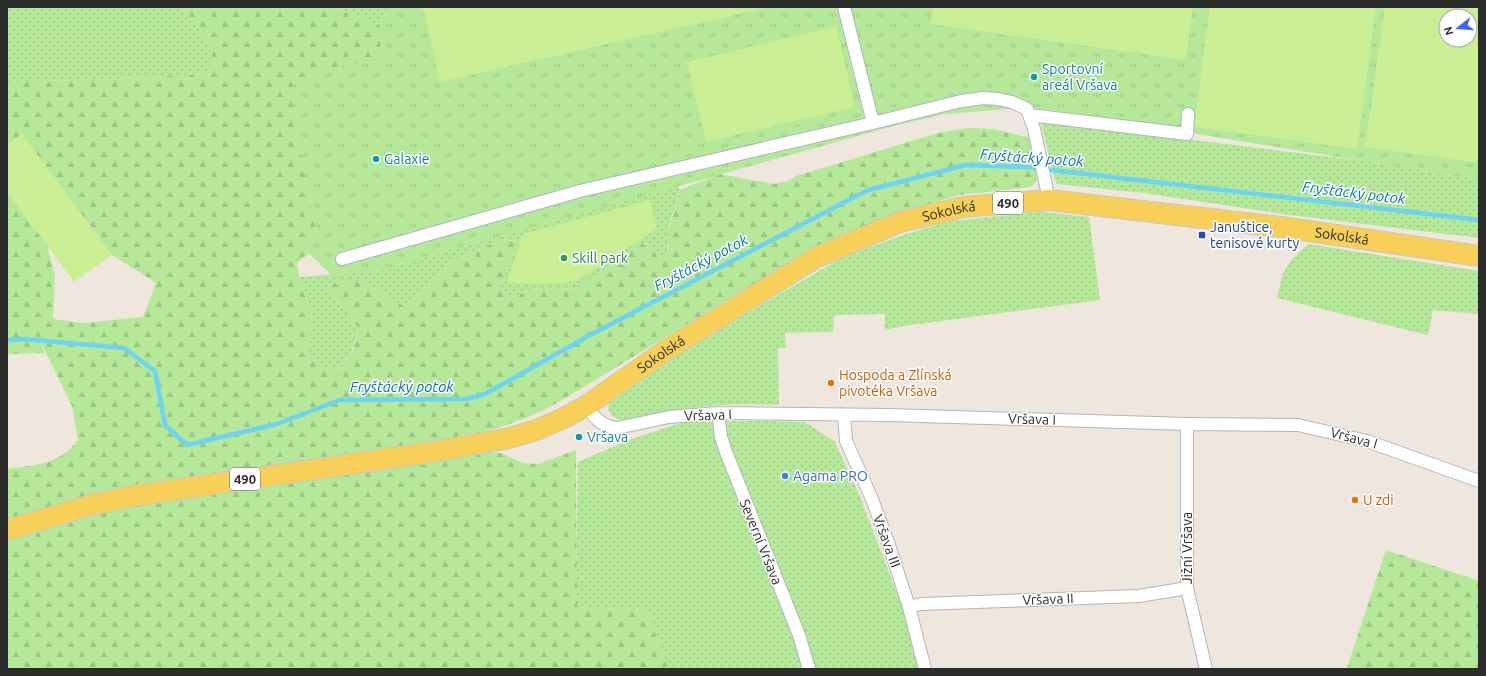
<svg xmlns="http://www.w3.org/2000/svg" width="1486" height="676" font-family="Ubuntu,sans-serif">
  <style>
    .grass { fill: url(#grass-dots) }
    .forest { fill: url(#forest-firs) }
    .park { fill: url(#park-tufts); fill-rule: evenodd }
    .pitch { fill: #caef94; fill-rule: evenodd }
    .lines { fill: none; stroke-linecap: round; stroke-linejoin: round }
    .stream { stroke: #6cd4f5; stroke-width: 4.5 }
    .minor-casing { stroke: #b2b5c1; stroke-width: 14 }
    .primary-casing { stroke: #c8c8c8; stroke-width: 22 }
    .minor { stroke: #fff; stroke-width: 12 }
    .primary { stroke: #f8d059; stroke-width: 20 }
    .culture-dot { fill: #0f9aa8; stroke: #fff; stroke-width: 1.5 }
    .transit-dot { fill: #1a4fb4; stroke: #fff; stroke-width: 1.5 }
    .leisure-dot { fill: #2e9e5b; stroke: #fff; stroke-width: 1.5 }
    .food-dot { fill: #e8710a; stroke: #fff; stroke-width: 1.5 }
    .shop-dot { fill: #3f7fe0; stroke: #fff; stroke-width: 1.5 }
    .labels { text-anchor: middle; stroke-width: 3; stroke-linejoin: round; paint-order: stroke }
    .shield { fill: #fff; stroke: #6b6b6b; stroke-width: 1 }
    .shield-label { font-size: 13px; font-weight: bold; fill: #2c2c2c }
    .culture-label { font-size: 14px; fill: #0d838f; stroke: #fff; text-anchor: start }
    .street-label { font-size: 14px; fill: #2c2c2c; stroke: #fff }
    .transit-label { font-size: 14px; fill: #164399; stroke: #fff; text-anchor: start }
    .leisure-label { font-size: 14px; fill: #27864d; stroke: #fff; text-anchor: start }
    .food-label { font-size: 14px; fill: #c56008; stroke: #fff; text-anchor: start }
    .shop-label { font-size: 14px; fill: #366cbe; stroke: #fff; text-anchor: start }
    .water-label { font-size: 15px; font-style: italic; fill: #0672a7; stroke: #fff }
  </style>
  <defs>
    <pattern id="grass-dots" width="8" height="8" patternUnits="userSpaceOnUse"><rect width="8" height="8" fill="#b5e898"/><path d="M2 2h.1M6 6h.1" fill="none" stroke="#9cc783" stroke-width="1.8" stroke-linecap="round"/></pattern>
    <pattern id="forest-firs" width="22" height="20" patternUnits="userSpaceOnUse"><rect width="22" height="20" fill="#b5e898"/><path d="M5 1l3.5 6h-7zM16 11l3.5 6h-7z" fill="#9cc783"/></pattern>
    <pattern id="park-tufts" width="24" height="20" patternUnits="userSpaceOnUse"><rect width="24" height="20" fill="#b5e898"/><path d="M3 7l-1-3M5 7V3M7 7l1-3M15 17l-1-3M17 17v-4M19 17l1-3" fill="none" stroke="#9cc783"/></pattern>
  </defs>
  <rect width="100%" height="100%" fill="#efe7de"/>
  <path class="grass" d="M7 7H181C194 22 226 56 205 74L7 83Z
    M335 7H388L380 25Z
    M1049 120 1075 125 1370 162 1479 180V238L1283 214 1144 193 1056 184 1041 123Z
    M678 186 680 190 669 225 667 257 653 252 641 242 583 284 573 289 543 287 504 299 500 282 520 242 503 239 455 260 404 306 359 279 328 284 330 293 359 328 352 351 340 369 324 367 308 357 312 312 299 277 376 271Z
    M1042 212 1089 217 1100 300 903 326 885 330V314L834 315 833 332 785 333 786 348H778L779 405C726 402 674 408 623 420 612 419 605 410 610 400L675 355 845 256 906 234 951 221Z
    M1308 244 1479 271V314L1433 310 1428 335 1277 298 1283 273 1292 259Z
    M757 421 805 422 835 442 859 494 915 641 921 669H668L649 611 576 606 578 462 631 439 684 422Z"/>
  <path class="forest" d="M181 7H335L380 25V59L324 70 293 85 299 146 316 229 309 253 297 263 299 277 312 312 308 357 324 367 340 369 353 351 359 328 330 293 328 284 359 279 404 306 455 260 503 239 520 242 500 282 504 299 543 287 573 289 583 284 641 242 653 252 667 257 669 246 666 240 680 190 720 174 774 184 788 181 796 176 938 133 967 128 993 129 1031 138 1039 178 1031 187 959 195 892 216 811 249 559 402C527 420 495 430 458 438L104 492 7 519V469C38 464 57 466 78 440L72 406 35 330 45 353 7 354V191L47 245 55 276 53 319 83 323 143 317 156 283 112 255 22 135 7 145V83L205 74C226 56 194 22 181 7Z
    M576 450 577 606 649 611 668 669H7V537L98 511 482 452 500 453 523 463 538 464Z
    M1386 550 1479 581V669L1347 668Z"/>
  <path class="park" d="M388 7H1479V180L1044 109H1008L945 114 890 127 376 271 332 276 309 253 316 229 299 146 293 85 324 70 380 58V25ZM1446 16H1470V40H1446Z"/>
  <path class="pitch" d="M423 7H771L440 82Z
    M933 7H1193L1186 60 930 24Z
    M1210 7H1376L1357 149 1194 127Z
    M1385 7H1479V163L1365 147ZM1446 16H1470V40H1446Z
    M836 26 855 107 706 142 687 62Z
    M22 134 112 255 74 282 7 191V145Z
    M650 200 657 229 575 282 535 284 507 282 523 234Z"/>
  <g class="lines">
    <path class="stream" d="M7 340 23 339 124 348 155 371 165 425 187 445 277 424 340 400 467 399 485 394 592 334 868 190 966 165 1026 167 1479 220"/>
    <defs>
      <path id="minor" d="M844 7 873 123
        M1030 115 1187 134 1188 114
        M342 259 580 191 873 123 961 101 984 98 998 99 1012 102 1027 109 1034 129 1049 200
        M586 406C594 417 602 427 617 428L669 417 718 413 889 415 1187 424 1298 425 1367 441 1479 481
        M718 413 721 437 726 452 799 635 809 669
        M844 415 846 441 872 499 889 545 909 607 925 669
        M1187 424V588L1206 669
        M909 607 921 604 1139 596 1187 588"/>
      <g id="primary">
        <path id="s1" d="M7 530 91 505 133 496 426 453 505 439 534 431 562 419 586 406 668 349 817 257 900 222 964 207 1049 200 1288 228 1479 256"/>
      </g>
    </defs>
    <use href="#minor" class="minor-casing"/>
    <use href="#primary" class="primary-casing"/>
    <use href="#minor" class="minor"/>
    <use href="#primary" class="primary"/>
  </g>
  <g class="culture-dot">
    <circle cx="1034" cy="77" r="4"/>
    <circle cx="376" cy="159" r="4"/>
    <circle cx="579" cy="437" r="4"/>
  </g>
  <rect class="transit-dot" x="1198" y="231" width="8" height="8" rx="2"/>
  <circle class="leisure-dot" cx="564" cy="258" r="4"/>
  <g class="food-dot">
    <circle cx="831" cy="383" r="4"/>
    <circle cx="1355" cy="500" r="4"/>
  </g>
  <circle class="shop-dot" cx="785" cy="476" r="4"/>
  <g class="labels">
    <g class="shield">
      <rect x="993" y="192" width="30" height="22" rx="3"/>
      <rect x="230" y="468" width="30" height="22" rx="3"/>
    </g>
    <g class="shield-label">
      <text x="1008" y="208">490</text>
      <text x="245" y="484">490</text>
    </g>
    <g class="culture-label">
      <text x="1042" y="74">Sportovní<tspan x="1042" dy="16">areál Vršava</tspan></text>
      <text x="384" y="164">Galaxie</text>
      <text x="587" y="442">Vršava</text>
    </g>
    <g class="street-label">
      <text dy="5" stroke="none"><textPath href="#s1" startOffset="1010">Sokolská</textPath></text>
      <text dy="5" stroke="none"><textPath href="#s1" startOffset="1406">Sokolská</textPath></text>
      <text dy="5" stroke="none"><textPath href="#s1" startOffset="686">Sokolská</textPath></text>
      <text transform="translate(708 415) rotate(-2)" y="5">Vršava I</text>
      <text transform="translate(1032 419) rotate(2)" y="5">Vršava I</text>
      <text transform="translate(1354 438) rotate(15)" y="5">Vršava I</text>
      <text transform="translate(887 541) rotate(70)" y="5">Vršava III</text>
      <text transform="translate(761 542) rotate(68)" y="5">Severní Vršava</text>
      <text transform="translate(1187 548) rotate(-90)" y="5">Jižní Vršava</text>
      <text transform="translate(1048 599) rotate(-2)" y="5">Vršava II</text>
    </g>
    <g class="transit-label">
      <text x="1210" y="232">Januštice,<tspan x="1210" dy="16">tenisové kurty</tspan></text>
    </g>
    <g class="leisure-label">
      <text x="572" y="263">Skill park</text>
    </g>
    <g class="food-label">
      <text x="839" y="380">Hospoda a Zlínská<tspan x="839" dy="16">pivotéka Vršava</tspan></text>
      <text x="1363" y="505">U zdi</text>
    </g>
    <g class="shop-label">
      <text x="793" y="481">Agama PRO</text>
    </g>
    <g class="water-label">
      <text transform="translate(1032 158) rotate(4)" y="5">Fryštácký potok</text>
      <text transform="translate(1354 193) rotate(7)" y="5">Fryštácký potok</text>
      <text transform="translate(701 263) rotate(-28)" y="5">Fryštácký potok</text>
      <text x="402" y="392">Fryštácký potok</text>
    </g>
  </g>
  <rect width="1486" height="676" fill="none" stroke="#2c2c2c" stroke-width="16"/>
  <g transform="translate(1458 28) rotate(253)"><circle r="19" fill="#ffffff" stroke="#ababab"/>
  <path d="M0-3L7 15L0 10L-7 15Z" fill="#3b63ff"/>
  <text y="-6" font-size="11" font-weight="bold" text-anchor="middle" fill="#2c2c2c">N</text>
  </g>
</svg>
